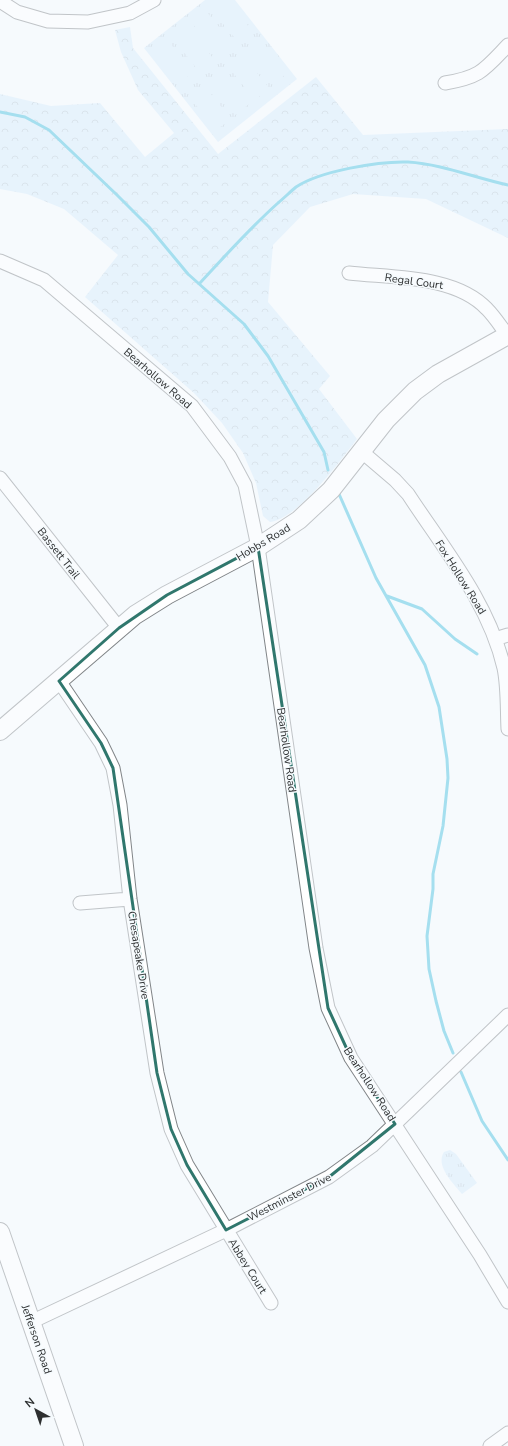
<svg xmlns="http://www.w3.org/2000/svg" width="508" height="1446" font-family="'Nunito Sans',sans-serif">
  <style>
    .grass { fill: url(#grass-tufts) }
    .forest { fill: url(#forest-crowns) }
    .pitch { fill: #d6ebfb }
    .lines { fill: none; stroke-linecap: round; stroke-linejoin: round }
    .stream { stroke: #44bedd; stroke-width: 3 }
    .street-casing { stroke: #818588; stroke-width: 15 }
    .secondary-casing { stroke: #818588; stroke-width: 20 }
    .street { stroke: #fff; stroke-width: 13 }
    .secondary { stroke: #fff; stroke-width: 18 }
    .marked { fill: none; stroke: #30776d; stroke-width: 3; stroke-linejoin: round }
    .labels { text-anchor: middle; stroke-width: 3; stroke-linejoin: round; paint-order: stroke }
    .street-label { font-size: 11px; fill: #2d2f30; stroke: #f5fafd }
  </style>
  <defs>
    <pattern id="grass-tufts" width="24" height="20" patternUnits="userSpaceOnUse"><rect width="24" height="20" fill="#d6ebfb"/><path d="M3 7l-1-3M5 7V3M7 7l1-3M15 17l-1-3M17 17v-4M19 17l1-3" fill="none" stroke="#b8cad7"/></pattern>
    <pattern id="forest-crowns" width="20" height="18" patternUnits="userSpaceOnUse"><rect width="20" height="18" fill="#d6ebfb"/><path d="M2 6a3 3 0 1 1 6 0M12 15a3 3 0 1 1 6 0" fill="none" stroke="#b8cad7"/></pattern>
  </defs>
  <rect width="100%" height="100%" fill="#f5fafd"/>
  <path class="grass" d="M205 0H235L297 79 218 142 144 48Z
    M450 1150 456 1154 477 1183 462 1194C453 1183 435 1166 444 1152Z"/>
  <path class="forest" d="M130 27 133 48 218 154 316 77 363 135 508 129V238L426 199 353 194 310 207 273 245 268 302 330 376 319 389 357 439C340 461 298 519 270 522L263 516 256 483 243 453 222 423 194 393 85 297 118 255 64 209 27 194 0 189V94L51 106 100 103 145 157 174 133 138 90 121 52 115 30Z"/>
  <path class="pitch" d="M220 0H227L249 27 235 38 210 8Z
    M206 11 231 42 216 53 192 23Z
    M187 27 212 57 197 69 173 38Z
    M169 42 193 72 179 84 155 53Z
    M263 43 287 73 273 85 249 54Z
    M245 58 269 88 255 100 230 69Z
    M225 73 249 104 235 115 210 85Z
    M206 88 231 119 216 130 192 100Z"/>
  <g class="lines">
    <path class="stream" d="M0 112 25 117 49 130 117 195 149 227 188 274 244 324 268 356 324 452 328 470
      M200 283C225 256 250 228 278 203 284 198 290 192 296 187 320 171 379 161 408 162 442 164 475 178 508 185
      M339 494 376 578 425 665 439 707 447 759 448 778 443 826 433 874V889L427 936 429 969 436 1001 444 1031 453 1053
      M387 596 422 609 455 639 477 654
      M461 1072 482 1121 508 1160"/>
    <defs>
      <path id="street" d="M0 1 17 12 48 21 88 22 130 13 154 0
        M445 83C481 77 484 70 508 45
        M0 261 44 280 192 406 230 457 245 485 258 547 316 948 328 1008 351 1058 480 1255 508 1302
        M349 273C392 278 455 275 487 309 495 317 501 327 508 336
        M361 451 395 480 408 494C444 549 489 603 504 668 508 687 507 710 508 729
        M0 478 119 628
        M495 639 508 635
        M59 681 101 743 113 768 120 805 130 899 157 1073 171 1129 187 1165 271 1303
        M80 903 130 899
        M31 1322 226 1230 329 1177 372 1146 508 1015
        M490 1446 508 1433"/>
      <path id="secondary" d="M0 731 135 615 167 595 258 547 299 520 331 490 386 420 415 391 438 374 508 335
        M0 1232 74 1446"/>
    </defs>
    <use href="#street" class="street-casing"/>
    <use href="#secondary" class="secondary-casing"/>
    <use href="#street" class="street"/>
    <use href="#secondary" class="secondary"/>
  </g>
  <path d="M0 0H508V1446H0ZM258 547 328 1008 351 1058 395 1124 329 1177 226 1230 187 1165 171 1129 157 1073 113 768 101 743 59 681 119 628 167 595Z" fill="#f5fafd" fill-opacity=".55" fill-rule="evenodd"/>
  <path class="marked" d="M258 547 328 1008 351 1058 395 1124 329 1177 226 1230 187 1165 171 1129 157 1073 113 768 101 743 59 681 119 628 167 595Z"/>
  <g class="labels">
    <g class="street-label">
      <text transform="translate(414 281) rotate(8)" y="4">Regal Court</text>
      <text transform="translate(158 378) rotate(41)" y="4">Bearhollow Road</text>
      <text transform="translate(263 542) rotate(-31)" y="4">Hobbs Road</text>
      <text transform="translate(59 553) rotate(52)" y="4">Bassett Trail</text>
      <text transform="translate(461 577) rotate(58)" y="4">Fox Hollow Road</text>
      <text transform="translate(287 750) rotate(82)" y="4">Bearhollow Road</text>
      <text transform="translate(139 955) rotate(81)" y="4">Chesapeake Drive</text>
      <text transform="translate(370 1084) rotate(57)" y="4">Bearhollow Road</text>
      <text transform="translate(289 1197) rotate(-27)" y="4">Westminster Drive</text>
      <text transform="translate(248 1266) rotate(58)" y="4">Abbey Court</text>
      <text transform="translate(37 1339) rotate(71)" y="4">Jefferson Road</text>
    </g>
  </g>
  <g transform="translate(36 1410) rotate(320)" stroke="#f5fafd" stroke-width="3" paint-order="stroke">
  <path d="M0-3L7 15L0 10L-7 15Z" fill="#2d2f30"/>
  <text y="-6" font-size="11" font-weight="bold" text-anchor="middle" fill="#2d2f30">N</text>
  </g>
</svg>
